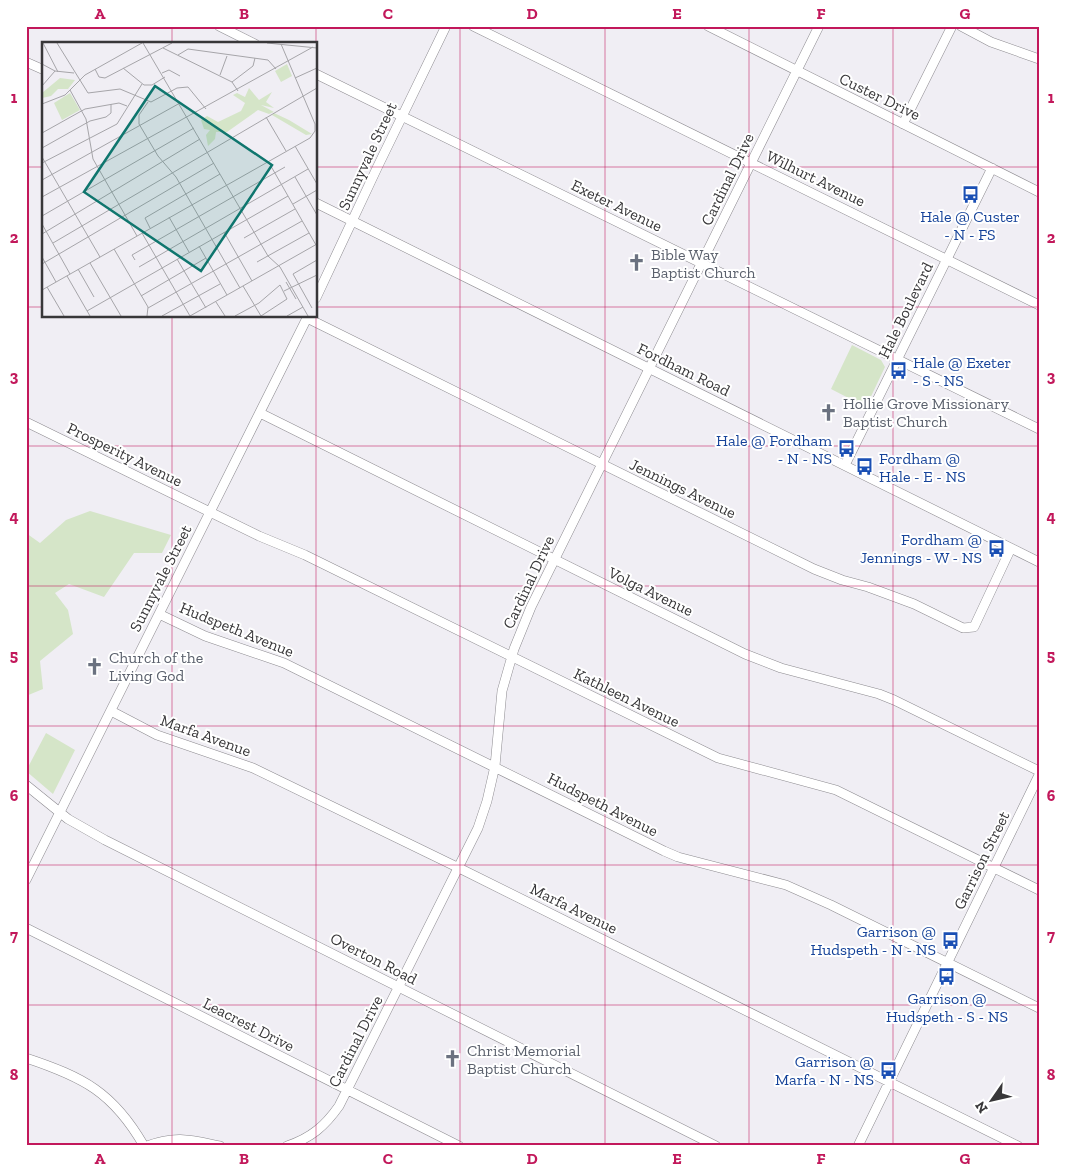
<svg xmlns="http://www.w3.org/2000/svg" width="1065" height="1172" font-family="'Zilla Slab',serif">
  <style>
    .green { fill: #d5e5c8 }
    .lines { fill: none; stroke-linecap: round; stroke-linejoin: round }
    .minor-casing { stroke: #8c8a8f; stroke-width: 10 }
    .minor { stroke: #fff; stroke-width: 9 }
    .grid { fill: none; stroke: #c2185b; stroke-width: 1; stroke-opacity: 0.55 }
    .labels { text-anchor: middle; stroke-width: 4; stroke-linejoin: round; paint-order: stroke }
    .street-label { font-size: 16px; fill: #383739; stroke: #fff }
    .transit-label { font-size: 16px; fill: #164399; stroke: #fff; text-anchor: end }
    .worship-label { font-size: 16px; fill: #5b616d; stroke: #fff; text-anchor: start }
    .inset-road { fill: none; stroke: #a6a5a9; stroke-width: 1 }
    .view { fill: #0f766e; fill-opacity: 0.15; stroke: #0f766e; stroke-width: 2.5 }
    .inset-edge { fill: none; stroke: #383739; stroke-width: 2.5 }
    .neatline { fill: none; stroke: #c2185b; stroke-width: 2 }
    .grid-label { font-size: 16px; text-anchor: middle; font-weight: bold; fill: #c2185b }
  </style>
  <rect width="100%" height="100%" fill="#f0eef4"/>
  <path class="green" d="M852 345 881 360 885 367 866 407 831 389Z
    M90 511 171 535 162 553H134L104 597 69 584 55 593 68 610 73 634 40 661 43 689 26 696V533L40 543 66 520Z
    M46 733 75 750 53 794 26 771Z"/>
  <g class="lines">
    <defs>
      <path id="minor" d="M219 26 255 44
        M473 26 1039 305
        M708 26 1039 192
        M961 26 991 42 1039 59
        M26 62 44 70
        M316 74 1039 429
        M903 124 952 26
        M316 203 1039 562
        M316 298 377 168 446 26
        M307 318 814 569 842 580 868 587 914 604 963 628 974 627 1011 548
        M260 413 745 654 781 668 879 694 894 700 1039 771
        M26 422 259 536 305 555 718 758 836 790 1039 890
        M845 465 992 168
        M159 614 205 636 284 663 664 851 678 857 786 885 831 905 1039 1008
        M111 711 157 735 253 768 459 868 1018 1146
        M26 785 68 819 105 840 716 1146
        M26 880 308 316
        M26 928 459 1146
        M26 1058C83 1077 113 1092 144 1146
        M147 1146C176 1135 191 1140 220 1146
        M287 1146C311 1138 325 1126 339 1106L478 828 487 801 495 766 502 691 514 649 531 607 819 26
        M858 1146 1039 775"/>
    </defs>
    <use href="#minor" class="minor-casing"/>
    <use href="#minor" class="minor"/>
  </g>
  <path class="grid" d="M172 26V44M316 26V44M460 26V1146M605 26V1146M749 26V1146M893 26V1146M26 167H44M316 167H1039M26 307H44M316 307H1039M172 316V1146M316 316V1146M26 446H1039M26 586H1039M26 726H1039M26 865H1039M26 1005H1039"/>
  <defs>
    <symbol id="bus-bare" viewBox="-9 -9 18 18"><path d="M-5-6H5V4H4V6H2V4H-2V6H-4V4H-5ZM-3.5-4V0h7V-4ZM-3.5 1.2v1.5H-2V1.2ZM2 1.2v1.5H3.5V1.2Z" fill="#1a4fb4" stroke="#fff" stroke-width="2.5" paint-order="stroke"/></symbol>
    <symbol id="church-bare" viewBox="-9 -9 18 18"><path d="M-1.2-6h2.4v3.5h3.3v2.4h-3.3V6h-2.4V-.1h-3.3v-2.4h3.3Z" fill="#6b7280" stroke="#fff" stroke-width="2.5" paint-order="stroke"/></symbol>
  </defs>
  <g fill-rule="evenodd">
    <use href="#bus-bare" x="958" y="182" width="25" height="25"/>
    <use href="#church-bare" x="624" y="250" width="25" height="25"/>
    <use href="#bus-bare" x="886" y="358" width="25" height="25"/>
    <use href="#church-bare" x="816" y="400" width="25" height="25"/>
    <use href="#bus-bare" x="834" y="436" width="25" height="25"/>
    <use href="#bus-bare" x="852" y="454" width="25" height="25"/>
    <use href="#bus-bare" x="984" y="536" width="25" height="25"/>
    <use href="#church-bare" x="82" y="654" width="25" height="25"/>
    <use href="#bus-bare" x="938" y="928" width="25" height="25"/>
    <use href="#bus-bare" x="934" y="964" width="25" height="25"/>
    <use href="#church-bare" x="440" y="1046" width="25" height="25"/>
    <use href="#bus-bare" x="876" y="1058" width="25" height="25"/>
  </g>
  <g class="labels">
    <g class="street-label">
      <text transform="translate(880 96) rotate(26)" y="6">Custer Drive</text>
      <text transform="translate(367 156) rotate(-65)" y="6">Sunnyvale Street</text>
      <text transform="translate(816 178) rotate(26)" y="6">Wilhurt Avenue</text>
      <text transform="translate(727 179) rotate(-64)" y="6">Cardinal Drive</text>
      <text transform="translate(617 205) rotate(26)" y="6">Exeter Avenue</text>
      <text transform="translate(905 310) rotate(-64)" y="6">Hale Boulevard</text>
      <text transform="translate(684 369) rotate(26)" y="6">Fordham Road</text>
      <text transform="translate(125 454) rotate(26)" y="6">Prosperity Avenue</text>
      <text transform="translate(683 488) rotate(26)" y="6">Jennings Avenue</text>
      <text transform="translate(160 578) rotate(-63)" y="6">Sunnyvale Street</text>
      <text transform="translate(528 582) rotate(-65)" y="6">Cardinal Drive</text>
      <text transform="translate(651 591) rotate(26)" y="6">Volga Avenue</text>
      <text transform="translate(237 629) rotate(22)" y="6">Hudspeth Avenue</text>
      <text transform="translate(627 697) rotate(26)" y="6">Kathleen Avenue</text>
      <text transform="translate(206 735) rotate(20)" y="6">Marfa Avenue</text>
      <text transform="translate(603 804) rotate(27)" y="6">Hudspeth Avenue</text>
      <text transform="translate(981 860) rotate(-64)" y="6">Garrison Street</text>
      <text transform="translate(574 908) rotate(26)" y="6">Marfa Avenue</text>
      <text transform="translate(374 958) rotate(27)" y="6">Overton Road</text>
      <text transform="translate(249 1024) rotate(27)" y="6">Leacrest Drive</text>
      <text transform="translate(355 1041) rotate(-63)" y="6">Cardinal Drive</text>
    </g>
    <g class="transit-label">
      <text x="970" y="222" text-anchor="middle">Hale @ Custer<tspan x="970" dy="18">- N - FS</tspan></text>
      <text x="913" y="368" text-anchor="start">Hale @ Exeter<tspan x="913" dy="18">- S - NS</tspan></text>
      <text x="832" y="446">Hale @ Fordham<tspan x="832" dy="18">- N - NS</tspan></text>
      <text x="879" y="464" text-anchor="start">Fordham @<tspan x="879" dy="18">Hale - E - NS</tspan></text>
      <text x="982" y="545">Fordham @<tspan x="982" dy="18">Jennings - W - NS</tspan></text>
      <text x="936" y="937">Garrison @<tspan x="936" dy="18">Hudspeth - N - NS</tspan></text>
      <text x="947" y="1004" text-anchor="middle">Garrison @<tspan x="947" dy="18">Hudspeth - S - NS</tspan></text>
      <text x="874" y="1067">Garrison @<tspan x="874" dy="18">Marfa - N - NS</tspan></text>
    </g>
    <g class="worship-label">
      <text x="651" y="260">Bible Way<tspan x="651" dy="18">Baptist Church</tspan></text>
      <text x="843" y="409">Hollie Grove Missionary<tspan x="843" dy="18">Baptist Church</tspan></text>
      <text x="109" y="663">Church of the<tspan x="109" dy="18">Living God</tspan></text>
      <text x="467" y="1056">Christ Memorial<tspan x="467" dy="18">Baptist Church</tspan></text>
    </g>
  </g>
  <g transform="translate(42 42)">
    <rect width="275" height="275" fill="#f0eef4"/>
    <path d="M245 22 250 34 239 40 233 29ZM18 36 33 38 26 47H16L9 54 0 56V51ZM207 46 217 58 230 50 224 60 232 66 219 63 232 70 227 72 216 68 185 90H174L173 97 166 104 164 93 168 88 162 87 159 78 165 74 176 80 199 69 203 61 191 53 195 51 203 55ZM28 51 38 68 20 78 12 61ZM232 71 247 78 270 92 264 93 230 73Z" fill="#d5e5c8"/>
    <path class="inset-road" d="M1 1 16 30M15 1 46 51 78 47 109 60 135 46 146 45 164 67M101 1 226 214 238 225 266 274M225 1 275 6M239 2 273 82V89M121 6 190 40 196 49M136 13 146 7 226 18 234 27M0 22 13 29 32 31M81 26 102 43H110L123 35M53 27 57 35 63 36 130 1M120 31 127 28 138 34M178 33 185 14M253 36 275 26M190 40 211 24 213 16M0 44 13 29M28 48 44 77 51 117 95 194M106 60 97 73V82L116 114 134 135 198 246M0 62 23 53 43 33 100 1M224 75 244 109M0 91 43 67 77 61 85 64M253 104 275 142M0 106 48 79 64 75 69 71V62M0 115 58 215M226 119 274 203M0 121 75 82 100 42M253 135 275 173M0 138 138 61M0 155 271 5M251 162 275 148M0 174 152 86M127 175 147 210M0 182 28 232M108 186 103 176 178 132M182 190 210 239M100 191 148 274M0 192 158 97M202 196 253 167M11 201 275 46M157 204 185 253M72 207 106 265 105 274M0 215 14 240M135 217 164 266M93 218 90 213 243 125M215 220 267 191M48 221 79 274M0 222 172 121M97 225 266 127M36 227 52 255M25 234 48 274M244 240 254 257M201 244 219 274M5 245 22 274M0 248 268 96 273 89M242 249 275 233M99 254 164 216M174 260 183 274M106 266 260 179M270 266 251 232 275 218M45 269 246 154M120 274 178 242M148 274 275 202M193 274 217 261 238 243 245 257 219 274M245 274 261 265"/>
    <path class="view" d="M113 44 230 123 159 229 42 150Z"/>
    <rect width="275" height="275" class="inset-edge"/>
  </g>
  <rect width="1065" height="1172" fill="none" stroke="#ffffff" stroke-width="55"/>
  <g transform="translate(992 1100) rotate(236)" stroke="#ffffff" stroke-width="4" paint-order="stroke">
  <path d="M0-4L9 19L0 12L-9 19Z" fill="#383739"/>
  <text y="-8" font-size="14" font-weight="bold" text-anchor="middle" fill="#383739">N</text>
  </g>
  <rect x="28" y="28" width="1010" height="1116" class="neatline"/>
  <g class="grid-label">
    <text x="100" y="19">A</text>
    <text x="244" y="19">B</text>
    <text x="388" y="19">C</text>
    <text x="532" y="19">D</text>
    <text x="677" y="19">E</text>
    <text x="821" y="19">F</text>
    <text x="965" y="19">G</text>
    <text x="14" y="103">1</text>
    <text x="1051" y="103">1</text>
    <text x="14" y="243">2</text>
    <text x="1051" y="243">2</text>
    <text x="14" y="382">3</text>
    <text x="1051" y="382">3</text>
    <text x="14" y="522">4</text>
    <text x="1051" y="522">4</text>
    <text x="14" y="661">5</text>
    <text x="1051" y="661">5</text>
    <text x="14" y="801">6</text>
    <text x="1051" y="801">6</text>
    <text x="14" y="941">7</text>
    <text x="1051" y="941">7</text>
    <text x="14" y="1080">8</text>
    <text x="1051" y="1080">8</text>
    <text x="100" y="1164">A</text>
    <text x="244" y="1164">B</text>
    <text x="388" y="1164">C</text>
    <text x="532" y="1164">D</text>
    <text x="677" y="1164">E</text>
    <text x="821" y="1164">F</text>
    <text x="965" y="1164">G</text>
  </g>
</svg>
